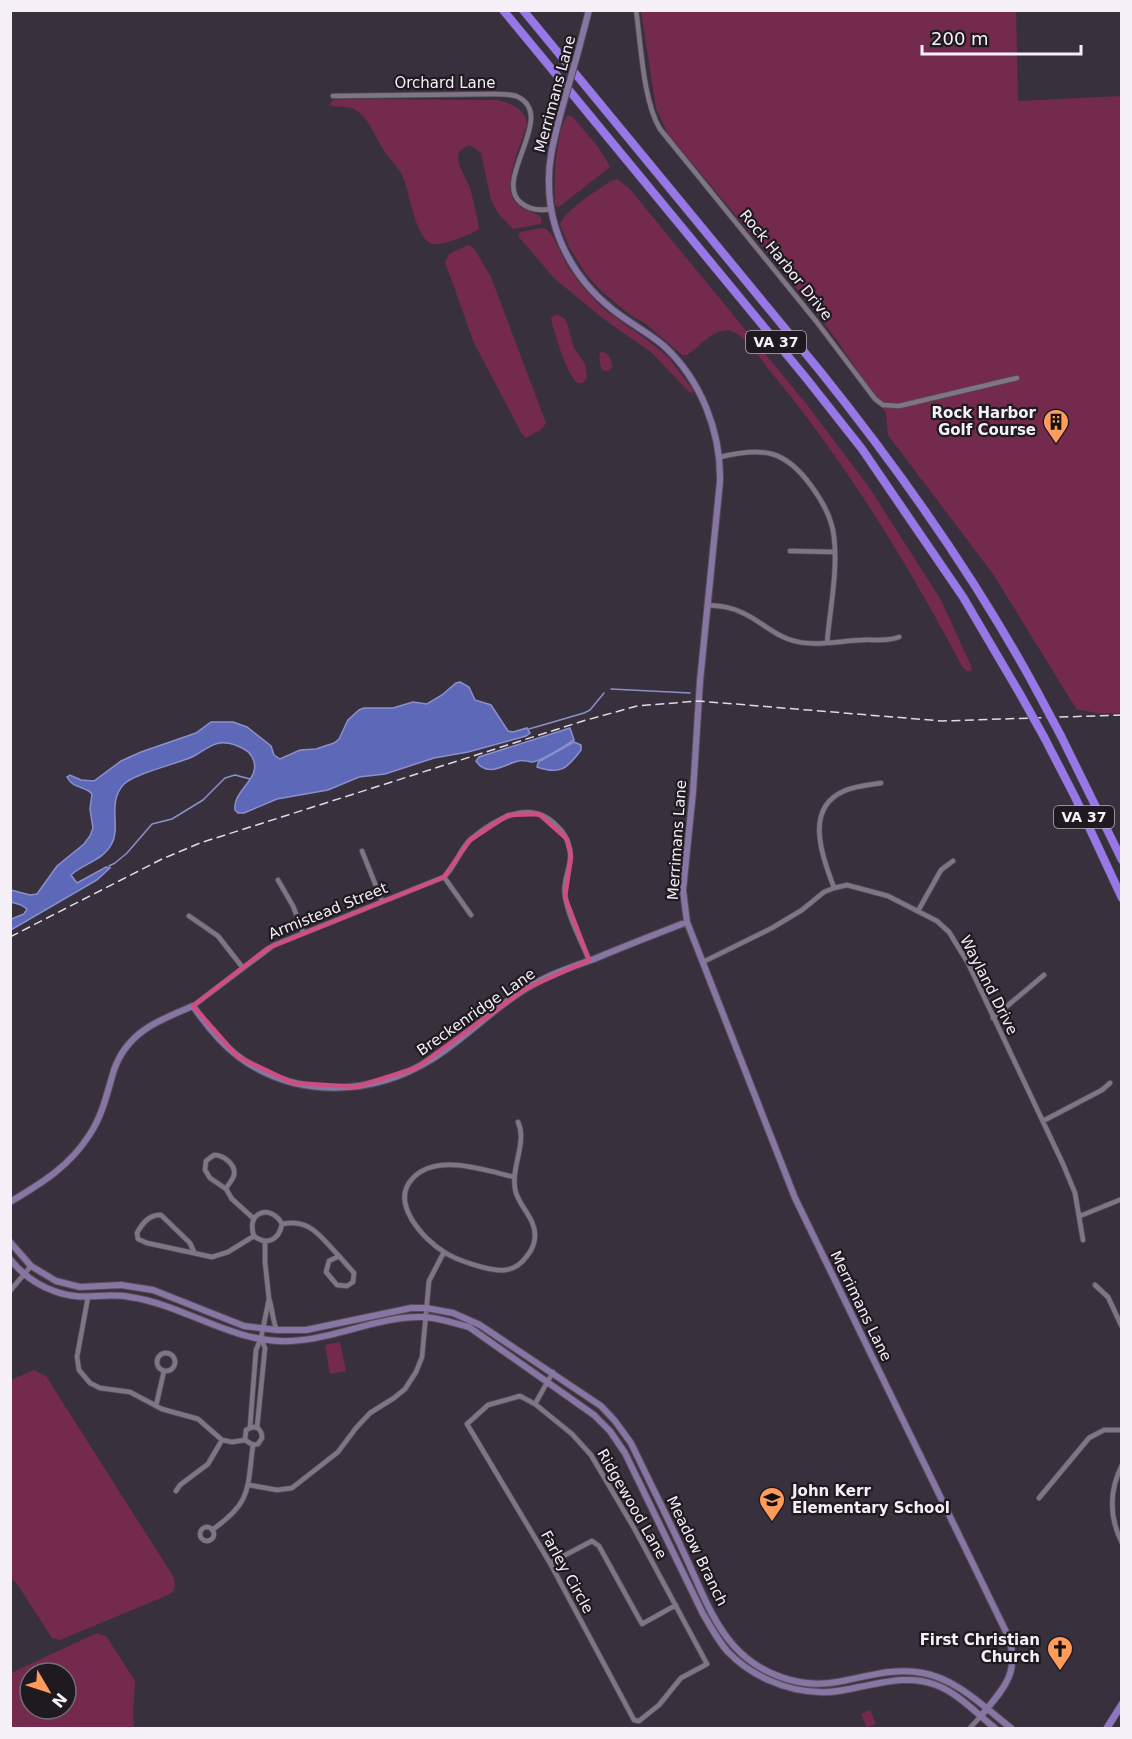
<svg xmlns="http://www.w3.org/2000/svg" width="1132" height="1739" font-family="'DejaVu Sans',sans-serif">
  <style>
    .green { fill: #732a4d; fill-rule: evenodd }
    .water { fill: #5d68b8; stroke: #8b90cb; stroke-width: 1.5 }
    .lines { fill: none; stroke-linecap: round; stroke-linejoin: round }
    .stream { stroke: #8b90cb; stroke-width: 1.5 }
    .street-casing { stroke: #534c57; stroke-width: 6 }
    .secondary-casing { stroke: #534c57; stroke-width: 8 }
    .primary-casing { stroke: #534c57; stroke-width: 8 }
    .highway-casing { stroke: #534c57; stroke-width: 9 }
    .street { stroke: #807585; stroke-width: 4.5 }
    .secondary { stroke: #8776a3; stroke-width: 6 }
    .primary { stroke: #8e76c0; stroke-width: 7 }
    .highway { stroke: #9877e8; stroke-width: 8 }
    .rail { stroke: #e0dae3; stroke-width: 1.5; stroke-dasharray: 9 4.5; stroke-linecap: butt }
    .secondary-bridge-casing { stroke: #534c57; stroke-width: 8; stroke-linecap: butt }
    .highway-bridge-casing { stroke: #534c57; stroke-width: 9; stroke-linecap: butt }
    .secondary-bridge { stroke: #8776a3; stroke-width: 6 }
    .highway-bridge { stroke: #9877e8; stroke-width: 8 }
    .marked { fill: none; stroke: #cf4e82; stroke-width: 4.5; stroke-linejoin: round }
    .labels { text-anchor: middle; stroke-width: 4.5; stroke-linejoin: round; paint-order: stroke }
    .shield { fill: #1e1a20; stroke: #b4afb7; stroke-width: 1.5 }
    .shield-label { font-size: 14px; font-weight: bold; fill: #f5eff8 }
    .street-label { font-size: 15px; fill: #f5eff8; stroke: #1e1a20 }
    .poi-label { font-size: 15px; font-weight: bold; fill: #f5eff8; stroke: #1e1a20; text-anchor: end }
  </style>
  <rect width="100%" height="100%" fill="#39303e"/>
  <path class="green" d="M641 11H1016L1018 101 1121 96V713C1113 713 1104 714 1096 713 1089 712 1085 710 1077 710L993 574 888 435 886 413 836 339 807 301 668 134 656 108Z
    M341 99 496 100C510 103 525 108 527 124 522 142 501 186 515 202 522 209 532 211 540 216L542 222 540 224 513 229 498 213 491 200 481 153 470 145C446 152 465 174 470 188 472 195 479 223 479 229 473 234 439 247 432 244 415 238 410 193 403 177 399 168 393 163 387 155 377 142 370 119 356 110 348 105 338 108 329 105L333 100Z
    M568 115 573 117 599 148 610 167 559 207 555 205C554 184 555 130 568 115Z
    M617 179 629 188 808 406 869 487 941 600 972 668 971 671H967L963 668C908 564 846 463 771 372 761 360 749 339 734 332 717 324 700 347 687 355H682L646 324 629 314 600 290 586 274 569 247 560 224C566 209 598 190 611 181Z
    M542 228 546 229 552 235 568 267 582 286 602 308 650 342 669 358 693 390 692 393 689 392 651 352 605 320 555 279 518 236 520 232Z
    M468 245 474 248 491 277 546 423 542 429 526 438 522 434 474 343 445 262 449 254Z
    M557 314 565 319 567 323 574 348 585 364 587 377 583 383H578C566 374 557 339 552 324L551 318Z
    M602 351C609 354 612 360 612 367L608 371 602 370C600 364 597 355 602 351Z
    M340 1342 346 1371 330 1374 325 1345Z
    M34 1370 46 1376 51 1384 173 1576C176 1585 176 1591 168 1595L60 1640 52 1638 17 1584 11 1578 10 1409 12 1408 11 1380Z
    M97 1633 107 1637 135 1681 133 1713 134 1728H11V1673ZM30 1673H66V1709H30Z
    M870 1710 876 1724 867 1728 861 1714Z"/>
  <path class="water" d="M460 682 469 687 475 700 491 705 508 731 513 732 527 728 530 733 526 736 468 752 434 758 385 774 359 777 328 790 277 799 244 813H238L235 810C232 790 264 778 252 757 248 748 230 742 220 743 210 744 201 753 192 757 176 764 134 774 124 784 106 803 122 827 111 845 103 860 83 864 71 875L77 883 106 867 110 868 97 880 11 930V919L24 914 27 909 21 905 11 902V890L30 895 37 894 57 866 84 844 90 836 93 828 90 809 92 794C84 785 74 790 67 777L70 775 81 780 94 781 121 761 141 752 196 733 211 722H233L247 727 271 746 274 755 280 759 300 750 316 749 334 743 339 739 348 720 359 710 364 708H393L413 702 427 704 442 695 456 683Z
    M570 728 574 740C566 745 540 762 532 762 527 762 524 759 518 761 504 765 487 778 476 761L479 757Z
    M574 742 581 745V750C567 769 560 775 537 767L538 763 540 761Z"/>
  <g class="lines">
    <path class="stream" d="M611 689 690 693
      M529 729 584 713 590 710 604 693
      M109 866 115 863 127 853 152 824 172 819 203 800 225 778 235 775 250 779"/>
    <defs>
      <path id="street" d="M636 10C641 44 643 101 660 129L816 321 875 399 883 405 899 406 1017 378
        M333 96 493 94C500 94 509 94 516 96 559 114 493 178 520 202 529 210 540 211 551 209
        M720 457C763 447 785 449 812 487 823 502 832 518 834 537 838 571 830 609 827 643
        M790 551 835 552
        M707 605C720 606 732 607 743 613 759 620 771 633 788 639 812 648 837 641 862 640 875 639 887 642 899 637
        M362 851 382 901
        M444 877 471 915
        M278 880 293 906 303 932
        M834 888C823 857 803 809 844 791 855 786 869 785 881 783
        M918 911 941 870 953 861
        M189 916 218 936 243 968
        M703 962 772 928 802 910 824 892 834 888 847 885 888 896 937 921 949 932 968 963 1063 1164 1075 1193 1083 1240
        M193 1006 274 945 444 877C456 866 459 850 471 839 495 819 530 798 557 826 564 832 568 840 570 850 573 866 562 879 565 895 568 917 581 940 589 960
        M993 1018 1044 975
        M1043 1121 1102 1090 1110 1083
        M214 1155C223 1155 236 1164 234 1175 233 1180 228 1184 226 1189L210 1178 205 1170 206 1161Z
        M514 1177C485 1170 437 1153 413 1178 389 1202 423 1239 444 1252 456 1260 491 1272 505 1270 514 1269 522 1263 527 1256 532 1250 535 1242 535 1235 535 1219 521 1208 516 1193 509 1169 528 1143 518 1122
        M226 1189 232 1199 253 1218
        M1080 1216 1122 1199
        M282 1224C311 1218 321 1238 339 1256
        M254 1236C245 1211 272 1204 282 1224
        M254 1236C267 1246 279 1240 282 1224
        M194 1252 190 1243 161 1215C149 1214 142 1224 137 1233L138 1239 147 1243 212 1257 228 1252 254 1236
        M339 1256 354 1273 353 1282 347 1286 337 1285 326 1272 329 1261Z
        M1095 1285 1108 1297 1122 1327
        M10 1291 31 1266
        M88 1297 77 1357 79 1370 90 1383 100 1388 130 1392 162 1409 198 1419 222 1440 232 1442 245 1440 253 1445
        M269 1299C273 1310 272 1320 277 1330
        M157 1362a9 9 0 1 1 18 0a9 9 0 1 1-18 0Z
        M535 1404 520 1396 488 1405 467 1424 550 1563 634 1720 639 1721 659 1705 681 1678 707 1664 634 1528 591 1455 572 1434 535 1404 553 1372
        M156 1406 164 1371
        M250 1427 256 1350 261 1338 269 1299 265 1262V1242
        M257 1428 265 1348 261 1338
        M245 1440 246 1430 253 1427C259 1427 262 1432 262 1438L258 1444 253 1445
        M1122 1465C1109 1491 1109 1517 1122 1543
        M249 1485 277 1490 292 1488 338 1452 356 1428 370 1413 394 1398 405 1389 416 1372 422 1357 429 1281 444 1252
        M176 1491 180 1485 208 1464 222 1440
        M1039 1498 1089 1438 1104 1430H1122
        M200 1534a7 7 0 1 1 14 0a7 7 0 1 1-14 0Z
        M212 1530C252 1502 247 1490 253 1445
        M550 1563 592 1541 599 1546 642 1624 676 1605
        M970 1728 980 1717"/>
      <path id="secondary" d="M578 52 589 10
        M561 112C555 136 548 159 549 184 549 233 574 279 612 309 629 323 648 332 664 346 701 380 721 432 720 481L700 681 693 792 683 890 687 922 795 1198 1009 1638C1020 1675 1002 1690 980 1717
        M10 1202C42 1183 70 1166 90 1134 103 1114 107 1093 114 1070 127 1032 159 1020 193 1006 206 1025 220 1043 239 1057 296 1099 373 1096 432 1059 466 1038 493 1008 527 988 548 975 571 967 594 959 625 946 656 934 687 922
        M10 1242 31 1266 56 1281 80 1287 121 1285 153 1290 244 1326 277 1330H306L411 1308H426L453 1313 480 1325 601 1406 615 1421 631 1443C650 1483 670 1522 688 1562 701 1590 713 1623 734 1646 759 1674 800 1689 837 1682 865 1677 895 1667 923 1673 957 1679 985 1708 1011 1728
        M10 1259C21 1273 37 1285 54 1291 82 1302 103 1292 130 1297 185 1305 233 1344 291 1341 335 1339 382 1315 424 1317 440 1318 454 1323 469 1327L594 1415 610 1431 625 1453 703 1614C711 1627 718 1641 728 1652 751 1676 786 1691 819 1692 832 1693 846 1690 859 1687 885 1682 911 1675 936 1685 958 1693 977 1714 995 1728"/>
      <path id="primary" d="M1107 1728 1122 1704"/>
      <path id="highway" d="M503 10 806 378 862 449 963 597 1020 694
        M523 10 820 371C901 472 976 578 1038 693
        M1061 736 1122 860
        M1044 737 1075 797 1122 898"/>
    </defs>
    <use href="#street" class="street-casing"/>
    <use href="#secondary" class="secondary-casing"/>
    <use href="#primary" class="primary-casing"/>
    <use href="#highway" class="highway-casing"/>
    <use href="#street" class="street"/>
    <use href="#secondary" class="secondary"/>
    <use href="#primary" class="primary"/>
    <use href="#highway" class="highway"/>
    <path class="rail" d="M10 937 162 859 200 843 583 721 637 706 698 701 942 721 1122 715"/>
    <defs>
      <path id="secondary-bridge" d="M561 112 578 52"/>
      <path id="highway-bridge" d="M1038 693 1061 736
        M1020 694 1044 737"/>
    </defs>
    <use href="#secondary-bridge" class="secondary-bridge-casing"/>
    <use href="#highway-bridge" class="highway-bridge-casing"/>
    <use href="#secondary-bridge" class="secondary-bridge"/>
    <use href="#highway-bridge" class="highway-bridge"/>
  </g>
  <path class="marked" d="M539 814 567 839 571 857 565 897 589 960 525 989 416 1068 356 1087 293 1083 238 1057 193 1006 268 948 444 877 470 840 508 815Z"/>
  <defs>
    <symbol id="building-pin" viewBox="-11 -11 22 30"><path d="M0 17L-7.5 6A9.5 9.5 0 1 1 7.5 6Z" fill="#ff9b5b" stroke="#1e1a20"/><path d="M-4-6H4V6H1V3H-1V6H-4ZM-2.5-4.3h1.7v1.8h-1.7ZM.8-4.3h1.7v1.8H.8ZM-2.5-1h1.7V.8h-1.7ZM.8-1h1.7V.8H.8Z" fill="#111"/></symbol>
    <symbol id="school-pin" viewBox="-11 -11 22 30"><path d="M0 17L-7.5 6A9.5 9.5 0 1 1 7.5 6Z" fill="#ff9b5b" stroke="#1e1a20"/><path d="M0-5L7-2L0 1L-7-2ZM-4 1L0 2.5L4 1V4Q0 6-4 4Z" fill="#111"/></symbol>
    <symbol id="church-pin" viewBox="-11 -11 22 30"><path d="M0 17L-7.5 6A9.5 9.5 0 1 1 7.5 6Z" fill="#ff9b5b" stroke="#1e1a20"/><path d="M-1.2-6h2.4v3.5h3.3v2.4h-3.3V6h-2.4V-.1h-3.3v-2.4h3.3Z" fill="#111"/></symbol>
  </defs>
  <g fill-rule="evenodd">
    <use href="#building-pin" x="1041" y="407" width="30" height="40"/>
    <use href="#school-pin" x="757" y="1485" width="30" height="40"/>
    <use href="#church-pin" x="1045" y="1634" width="30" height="40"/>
  </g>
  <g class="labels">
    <g class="shield">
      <rect x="746" y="331" width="60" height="22" rx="4.5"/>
      <rect x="1054" y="806" width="60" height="22" rx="4.5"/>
    </g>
    <g class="shield-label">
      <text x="776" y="347">VA 37</text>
      <text x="1084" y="822">VA 37</text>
    </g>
    <g class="street-label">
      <text x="445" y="88">Orchard Lane</text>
      <text transform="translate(555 94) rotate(-75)" y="5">Merrimans Lane</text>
      <text transform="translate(786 265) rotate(51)" y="5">Rock Harbor Drive</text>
      <text transform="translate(677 840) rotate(-86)" y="5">Merrimans Lane</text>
      <text transform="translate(328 911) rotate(-22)" y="5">Armistead Street</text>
      <text transform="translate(989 985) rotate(63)" y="5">Wayland Drive</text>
      <text transform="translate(476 1012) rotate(-35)" y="5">Breckenridge Lane</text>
      <text transform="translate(861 1306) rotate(64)" y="5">Merrimans Lane</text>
      <text transform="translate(632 1504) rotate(60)" y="5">Ridgewood Lane</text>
      <text transform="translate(697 1551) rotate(64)" y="5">Meadow Branch</text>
      <text transform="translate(567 1572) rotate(61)" y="5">Farley Circle</text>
    </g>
    <g class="poi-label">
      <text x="1036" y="418">Rock Harbor<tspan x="1036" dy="17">Golf Course</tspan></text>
      <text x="792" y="1496" text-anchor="start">John Kerr<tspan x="792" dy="17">Elementary School</tspan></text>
      <text x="1040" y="1645">First Christian<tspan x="1040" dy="17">Church</tspan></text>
    </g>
  </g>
  <rect width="1132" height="1739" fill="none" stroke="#f5eff8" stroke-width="24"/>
  <g transform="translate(48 1691) rotate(129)"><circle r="28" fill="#1e1a20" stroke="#746f76" stroke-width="1.5"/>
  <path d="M0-4.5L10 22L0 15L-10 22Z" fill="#ff9b5b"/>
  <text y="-9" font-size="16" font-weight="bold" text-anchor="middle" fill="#f5eff8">N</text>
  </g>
  <path d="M922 45v9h159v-9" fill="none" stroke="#f5eff8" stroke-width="3"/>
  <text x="931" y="45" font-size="18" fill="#f5eff8" stroke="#1e1a20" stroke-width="4.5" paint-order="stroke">200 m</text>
</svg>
